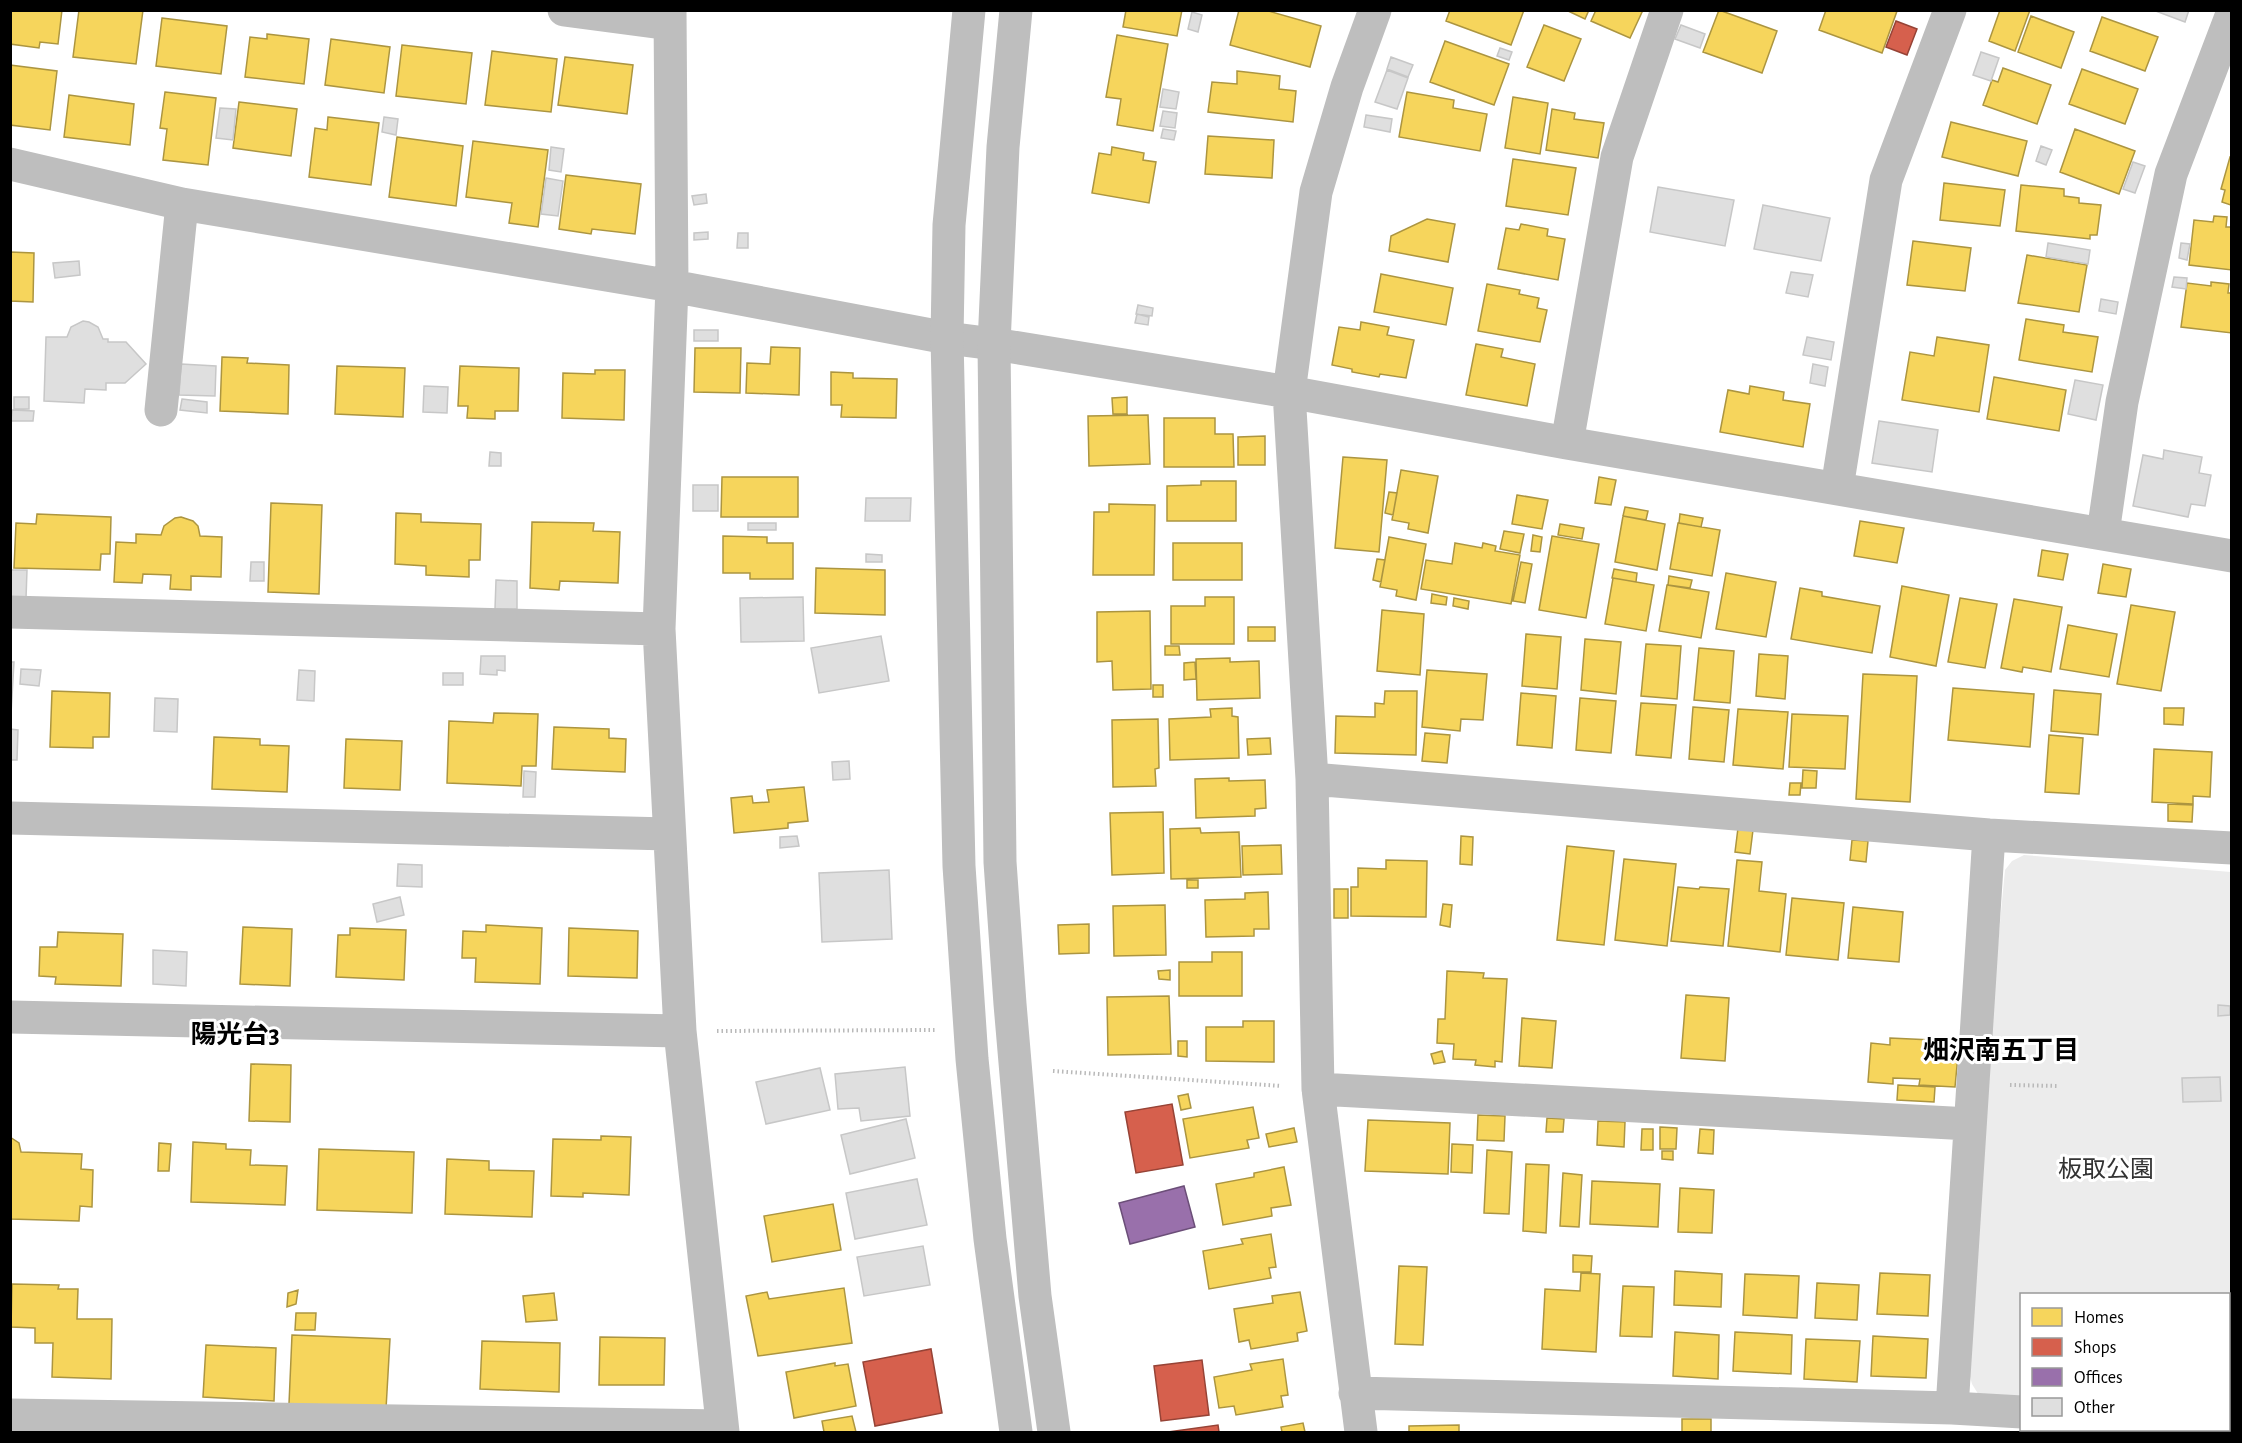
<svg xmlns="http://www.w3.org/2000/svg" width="2242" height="1443" font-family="'Alegreya Sans','Noto Sans JP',sans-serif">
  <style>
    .green { fill: #ececec }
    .homes { fill: #f6d55c; stroke: #ac9540; stroke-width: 1.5 }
    .shops { fill: #d6604d; stroke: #964336; stroke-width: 1.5 }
    .offices { fill: #9970ab; stroke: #6b4e78; stroke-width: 1.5 }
    .building { fill: #dfdfdf; stroke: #c7c7c7; stroke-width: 1.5 }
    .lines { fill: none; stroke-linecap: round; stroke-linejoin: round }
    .path { stroke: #b9b9b9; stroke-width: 4; stroke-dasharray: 1.5 3; stroke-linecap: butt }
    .minor { stroke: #bebebe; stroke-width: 33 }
    .tertiary { stroke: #bebebe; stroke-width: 33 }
    .labels { text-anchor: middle; stroke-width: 6; stroke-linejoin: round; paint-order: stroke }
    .park-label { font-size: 24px; fill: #333; stroke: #fff }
    .neighbourhood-label { font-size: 26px; font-weight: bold; fill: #000; stroke: #fff }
  </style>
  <rect width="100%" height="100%" fill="#fff"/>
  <path class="green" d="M2024 855 2231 872V1402H2228V1294H2022L2021 1398 1980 1397 1972 1384 1968 1369 1987 1060 2005 870 2012 861Z"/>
  <path class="homes" d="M10 10H62L58 44 40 42 39 48 10 44Z
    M79 10H143L136 64 73 57Z
    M1126 10H1182L1177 36 1123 27Z
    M1239 10H1265L1321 26 1310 67 1230 45Z
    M1450 10H1524L1511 45 1446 21Z
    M1566 10H1589L1585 19Z
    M1596 10H1643L1630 38 1591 21Z
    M1719 10 1777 31 1762 73 1703 52Z
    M1826 10H1895L1897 11 1882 53 1819 30Z
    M2000 10H2030L2015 51 1989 41Z
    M2031 16 2074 32 2061 68 2018 52Z
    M2102 17 2158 37 2145 71 2090 51Z
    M162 18 227 26 221 74 156 66Z
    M1544 25 1581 39 1564 81 1527 67Z
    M267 34 309 39 304 84 245 77 250 37 267 39Z
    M1117 35 1168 44 1153 131 1117 125 1121 99 1106 97Z
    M331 39 390 47 384 93 325 85Z
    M1445 41 1509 64 1494 105 1430 82Z
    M402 45 472 53 466 104 396 96Z
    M492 51 557 59 551 112 485 105Z
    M565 57 633 65 627 114 558 105Z
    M10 65 57 71 50 130 10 125Z
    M2003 68 2051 85 2037 124 1983 105 1992 80 1998 82Z
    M2082 69 2138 89 2125 124 2069 104Z
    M1237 71 1280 76 1279 89 1296 91 1293 122 1208 112 1212 82 1237 84Z
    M165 92 216 98 208 165 163 160 167 129 160 128Z
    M1407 92 1454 100 1453 108 1487 114 1480 151 1399 137Z
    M69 95 134 104 130 145 64 137Z
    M1513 97 1548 103 1540 154 1505 148Z
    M239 102 297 109 291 156 233 148Z
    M1552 109 1575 113 1574 119 1604 123 1598 158 1546 150Z
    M328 117 379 123 371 185 309 177 315 128 327 130Z
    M1951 122 2027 141 2018 176 1942 157Z
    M2075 129 2135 151 2119 194 2060 172Z
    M1208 136 1274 140 1272 178 1205 174Z
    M397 137 463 146 456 206 389 197Z
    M473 141 548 150 538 227 509 223 512 203 466 197Z
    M1112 147 1144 153 1143 160 1156 162 1149 203 1092 193 1099 153 1111 155Z
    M2230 157 2232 158V208L2231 205 2222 202 2225 190 2221 189Z
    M1513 159 1576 168 1568 215 1506 206Z
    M566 175 641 184 635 234 592 229 591 234 559 229Z
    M1944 183 2005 190 2000 226 1940 220Z
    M2021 185 2064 189V196L2079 198V203L2101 205 2097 235H2090V239L2016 231Z
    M2214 216 2227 217 2226 227H2232V270L2189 265 2194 220 2213 222Z
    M1427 219 1455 224 1448 262 1389 251 1391 236Z
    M1521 224 1548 229 1547 236 1565 239 1558 280 1498 269 1506 228 1519 230Z
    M1913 241 1971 248 1965 291 1907 285Z
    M10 252 34 253 33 302 10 301Z
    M2027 255 2087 265 2079 312 2018 303Z
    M1381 274 1453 288 1446 325 1374 312Z
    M2211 282 2229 284 2228 293H2232V333L2181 327 2187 283 2211 286Z
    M1487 284 1520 290 1519 294 1539 298 1537 308 1547 310 1540 342 1478 331Z
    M2026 319 2064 325 2063 332 2098 337 2092 372 2019 360Z
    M1361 322 1389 327 1387 335 1414 340 1406 378 1380 374 1379 377 1352 372V369L1332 365 1339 327 1360 330Z
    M1937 337 1989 345 1979 412 1902 400 1910 352 1934 356Z
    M1476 344 1503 349 1501 357 1535 364 1527 406 1466 395Z
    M771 347 800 348 799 395 746 393 747 363 770 364Z
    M695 348H741L740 393 694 392Z
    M222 357 248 358 247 363 289 365 288 414 220 411Z
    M337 366 405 368 403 417 335 414Z
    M460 366 519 368 518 411H495V419L467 418 468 406H458Z
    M595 370H625L624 420 562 418 563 373 595 374Z
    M831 372 853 373V378L897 379 896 418 841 417 842 405H831Z
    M1994 377 2066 390 2059 431 1987 419Z
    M1750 386 1784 392 1783 400 1810 404 1803 447 1720 432 1728 390 1749 394Z
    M1127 397V414H1113L1112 398Z
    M1148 415 1150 464 1089 466 1088 416Z
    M1164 418H1215V434H1233L1234 467H1164Z
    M1265 436V465H1238V437Z
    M1343 457 1387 460 1379 552 1335 548Z
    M1401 470 1438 476 1428 533 1408 529 1409 523 1392 520Z
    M722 477H798V517H721Z
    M1599 477 1616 480 1611 505 1595 503Z
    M1201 481H1236V521H1167V486L1201 485Z
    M1389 492 1397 493 1393 515 1385 513Z
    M1517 495 1548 500 1542 529 1512 524Z
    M271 503 322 505 319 594 268 592Z
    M1109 504 1155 505 1154 575H1093L1094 512H1109Z
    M1625 507 1648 511 1646 520 1623 516Z
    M396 513 421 514V522L481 524 480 560H469V577L426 575V566L395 564Z
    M37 514 111 517 110 554H101L100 570 14 568 16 523 36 524Z
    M1680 514 1703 518 1701 527 1679 523Z
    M1623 516 1665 524 1657 570 1615 562Z
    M181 517 193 521 198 526 200 536 222 537 221 577 191 576V590L170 589 171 575 143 574 142 583 114 582 116 542 136 543V534L161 535 164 526 175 518Z
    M1860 521 1904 528 1897 563 1854 556Z
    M532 522 594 523 593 531 620 532 618 583 560 581 559 590 530 588Z
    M1678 523 1720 530 1712 576 1670 569Z
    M1560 524 1584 528 1582 539 1558 535Z
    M1504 531 1524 534 1520 553 1500 549Z
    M1533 535 1542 537 1540 552 1531 551Z
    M723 536 767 537V543H793V579H750V573H723Z
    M1552 536 1599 544 1586 618 1539 610Z
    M1389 537 1426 544 1416 600 1396 596 1397 590 1380 587Z
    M1173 543H1242V580H1173Z
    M1455 543 1482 548 1483 543 1496 546 1495 551 1520 555 1511 604 1421 589 1426 560 1452 564Z
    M2042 550 2068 554 2063 580 2038 576Z
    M1377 559 1385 560 1381 582 1373 580Z
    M1521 562 1532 564 1525 603 1513 601Z
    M2103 564 2131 569 2126 597 2098 593Z
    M816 568 885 570V615L815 613Z
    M1614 569 1637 573 1636 582 1612 578Z
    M1726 573 1776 582 1766 637 1716 629Z
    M1669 576 1692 580 1690 588 1668 585Z
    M1613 578 1654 585 1646 631 1605 624Z
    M1667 585 1709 592 1701 638 1659 631Z
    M1902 586 1949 595 1936 666 1890 657Z
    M1800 588 1822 592V596L1880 606 1872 653 1791 639Z
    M1432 594 1447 597 1446 605 1431 603Z
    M1205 597H1234V644H1171V606H1205Z
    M1454 598 1469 601 1468 609 1453 606Z
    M1960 598 1997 604 1985 668 1948 662Z
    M2014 599 2062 607 2051 672 2023 667 2022 672 2001 668Z
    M2131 605 2175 612 2161 691 2117 684Z
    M1382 610 1424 614 1420 675 1377 671Z
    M1150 611 1151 689 1113 690 1112 661 1097 662V612Z
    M2068 625 2117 634 2109 677 2060 669Z
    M1248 627H1275V641H1248Z
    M1526 634 1561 637 1557 689 1522 686Z
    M1585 639 1621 642 1616 694 1581 690Z
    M1646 644 1681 646 1677 699 1641 696Z
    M1165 646H1179L1180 655H1165Z
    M1699 648 1734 651 1730 703 1694 700Z
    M1759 654 1788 656 1785 699 1756 696Z
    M1230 658V662L1259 661 1260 698 1197 700 1196 659Z
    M1195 662 1196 679 1184 680V663Z
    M1427 670 1487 674 1483 720 1461 719 1460 731 1422 727Z
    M1863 674 1917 676 1910 802 1856 799Z
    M1153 685H1163V697H1153Z
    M1953 688 2034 694 2030 747 1948 740Z
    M2054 690 2101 694 2098 735 2051 731Z
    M52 691 110 693 109 737H93V748L50 747Z
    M1385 691H1417L1416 755 1335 753 1336 716 1375 717V703L1384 704Z
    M1521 693 1556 696 1552 748 1517 745Z
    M1580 698 1616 701 1611 753 1576 750Z
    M1641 703 1676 705 1671 758 1636 755Z
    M1693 707 1729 710 1724 762 1689 759Z
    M1232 708V716L1238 717 1239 758 1170 760 1169 719 1211 717 1210 709Z
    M2164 708H2184L2183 725 2164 724Z
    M1738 709 1788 712 1783 769 1733 765Z
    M494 713 538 714 536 766H522L521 786 447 783 449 721 493 723Z
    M1792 714 1848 716 1845 769 1789 767Z
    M1158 719 1159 768 1155 769 1156 786 1113 787 1112 720Z
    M554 727 609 729V738L626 739 625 772 552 769Z
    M1425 733 1450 735 1447 763 1422 761Z
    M2049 735 2083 738 2079 794 2045 792Z
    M214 737 260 739V745L289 746 287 792 212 789Z
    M1270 738 1271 754 1248 755 1247 739Z
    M346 739 402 741 400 790 344 788Z
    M2154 749 2212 752 2210 797 2193 796V804L2152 802Z
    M1803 770 1817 771 1816 788H1802Z
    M1229 778V781L1265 780 1266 808 1255 809V816L1196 818 1195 779Z
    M1790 783H1801L1800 795H1789Z
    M804 787 808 821 788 823V828L734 833 731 798 752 796 753 803 769 802 767 790Z
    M2168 804 2193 805 2192 822 2168 821Z
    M1163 812 1164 873 1112 875 1110 813Z
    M1200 828 1201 833 1239 832 1241 877 1171 879 1170 829Z
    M1738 828 1753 830 1750 854 1735 852Z
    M1461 836 1473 837 1472 865 1460 864Z
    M1852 840 1868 841 1866 862 1850 860Z
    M1281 845 1282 874 1243 875 1242 846Z
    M1567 846 1614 851 1604 945 1557 940Z
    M1624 859 1676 864 1667 946 1615 940Z
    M1386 860 1427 861 1426 917 1351 916V887H1358V868L1386 869Z
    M1737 860 1762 862 1759 891 1786 894 1780 952 1728 946Z
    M1187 880H1198V888H1187Z
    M1678 887 1699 889 1700 887 1729 889 1723 946 1671 941Z
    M1334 889H1348V918H1334Z
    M1268 892 1269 929H1254V936L1206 937 1205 900 1245 899V893Z
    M1792 898 1844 903 1838 960 1786 955Z
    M1443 904 1452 905 1450 927 1440 925Z
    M1165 905 1166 955 1114 956 1113 906Z
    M1853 907 1903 912 1899 962 1848 958Z
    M1089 924V953L1059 954 1058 925Z
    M486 925 542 928 540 984 475 982 476 958H462L463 931 486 932Z
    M243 927 292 929 290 986 240 984Z
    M350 928 406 930 404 980 336 977 338 935H350Z
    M569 928 638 931 637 978 568 976Z
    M58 932 123 934 121 986 55 984 56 977 39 976 40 947H57Z
    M1212 952H1242V996H1179V962H1212Z
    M1170 970V980L1159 979 1158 971Z
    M1447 971 1484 973 1483 978 1507 979 1502 1062 1495 1061V1067L1475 1065 1476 1060 1453 1059 1454 1044 1437 1043 1438 1019H1445Z
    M1686 995 1729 998 1725 1061 1681 1058Z
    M1169 996 1171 1054 1108 1055 1107 997Z
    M1522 1018 1556 1021 1552 1068 1519 1066Z
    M1243 1021H1274V1062L1206 1061V1027H1243Z
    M1890 1038 1932 1040 1931 1047 1939 1048V1054L1958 1055 1955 1087 1919 1085 1920 1079 1893 1078V1084L1868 1082 1871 1043 1890 1045Z
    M1178 1041H1187V1057L1178 1056Z
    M1442 1051 1445 1062 1434 1064 1431 1054Z
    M251 1064 291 1065 290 1122 249 1121Z
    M1898 1085 1935 1087 1934 1102 1897 1100Z
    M1188 1094 1191 1108 1181 1110 1178 1096Z
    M1253 1107 1259 1138 1247 1140 1249 1148 1190 1158 1183 1119Z
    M1478 1115 1505 1116 1504 1141 1477 1140Z
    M1547 1118 1564 1119 1563 1132H1546Z
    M1368 1120 1450 1123 1448 1174 1365 1171Z
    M1598 1121 1625 1122 1624 1147 1597 1145Z
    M1660 1127 1677 1128 1676 1149H1660Z
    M1294 1128 1297 1142 1269 1147 1266 1134Z
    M1642 1129H1653V1150H1641Z
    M1700 1129 1714 1130 1713 1154 1698 1153Z
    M601 1136 631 1137 629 1195 583 1193V1197L551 1196 553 1139 601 1140Z
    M10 1137 19 1143 21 1152 82 1154 81 1169 93 1170 92 1207 80 1206 79 1221 10 1219Z
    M193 1142 226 1144V1149L251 1150 250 1165 287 1166 285 1205 191 1202Z
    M159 1143 171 1144 169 1171H158Z
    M1452 1144 1473 1145 1472 1173 1451 1172Z
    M319 1149 414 1152 412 1213 317 1210Z
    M1487 1150 1512 1152 1509 1214 1484 1213Z
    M1662 1151H1673V1160L1662 1159Z
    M447 1159 489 1161V1170L534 1171 532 1217 445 1214Z
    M1526 1164 1549 1165 1546 1233 1523 1231Z
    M1284 1167 1291 1205 1271 1208 1272 1216 1223 1225 1216 1184 1254 1177V1173Z
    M1563 1173 1582 1175 1579 1227 1560 1226Z
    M1592 1181 1660 1184 1658 1227 1590 1224Z
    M1680 1188 1714 1190 1712 1233 1678 1232Z
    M833 1204 841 1250 772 1262 764 1216Z
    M1271 1234 1276 1267 1269 1268 1271 1278 1209 1289 1203 1251 1243 1244 1241 1239Z
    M1573 1255 1592 1256 1591 1272H1573Z
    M1399 1266 1427 1267 1423 1345 1395 1344Z
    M1675 1271 1722 1274 1721 1307 1674 1305Z
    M1581 1273 1600 1274 1596 1352 1542 1349 1545 1289 1580 1291Z
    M1880 1273 1930 1275 1928 1316 1877 1314Z
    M1745 1274 1799 1276 1797 1318 1743 1315Z
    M1817 1283 1859 1285 1857 1320 1815 1318Z
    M12 1284 59 1285 58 1289H78L77 1319H112L111 1379 52 1377 53 1343H35V1328L11 1327Z
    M1623 1286 1654 1287 1652 1337 1620 1336Z
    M844 1288 852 1343 758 1356 746 1296 767 1292 769 1299Z
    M298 1290 296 1304 287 1307 288 1293Z
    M1300 1292 1307 1331 1297 1333 1298 1341 1251 1349 1249 1340 1239 1342 1234 1309 1273 1303 1272 1296Z
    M554 1293 557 1320 526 1322 523 1296Z
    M296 1313H316L315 1330H295Z
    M1675 1332 1719 1335 1718 1379 1673 1376Z
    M1735 1332 1792 1335 1791 1374 1733 1371Z
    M292 1335 390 1339 386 1409 289 1404Z
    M1873 1336 1928 1339 1926 1378 1871 1376Z
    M600 1337 665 1338 664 1385H599Z
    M1806 1339 1860 1341 1857 1382 1804 1379Z
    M482 1341 560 1343 559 1392 480 1389Z
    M206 1345 276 1348 274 1401 203 1397Z
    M1283 1359 1288 1395 1281 1396 1283 1407 1236 1415 1234 1406 1219 1408 1214 1377 1252 1370 1250 1364Z
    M835 1363V1366L848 1364 856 1406 794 1418 786 1372Z
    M852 1416 856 1432H824L822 1421Z
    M1682 1419H1711V1432H1682Z
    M1303 1423 1305 1432H1282L1281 1427Z
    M1459 1425V1432H1409V1426Z"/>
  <path class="shops" d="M1896 21 1917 29 1907 55 1886 47Z
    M1172 1104 1183 1165 1136 1173 1125 1112Z
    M931 1349 942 1413 875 1426 863 1362Z
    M1202 1360 1209 1415 1161 1421 1154 1366Z
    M1218 1425 1219 1432H1168Z"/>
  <path class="offices" d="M1184 1186 1195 1227 1130 1244 1119 1203Z"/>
  <path class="building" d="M2153 10H2189L2185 22Z
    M1192 12 1202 15 1198 32 1188 29Z
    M1681 25 1705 34 1700 48 1675 39Z
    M1500 48 1512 52 1509 60 1497 56Z
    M1981 52 1999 58 1991 81 1973 75Z
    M1391 57 1413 65 1408 77 1387 69Z
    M1387 70 1408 78 1397 109 1375 102Z
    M1163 89 1179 92 1176 109 1160 107Z
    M220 108 236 109 233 140 216 138Z
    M1163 111 1177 113 1175 128 1160 126Z
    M1366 115 1392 119 1390 132 1364 127Z
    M384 117 398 119 396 135 382 132Z
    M1163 129 1176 131 1174 140 1161 138Z
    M2041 146 2052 150 2046 165 2036 161Z
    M551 147 564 149 561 172 549 170Z
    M2133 162 2145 166 2135 193 2123 189Z
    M546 178 563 181 558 216 541 214Z
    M1658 187 1734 200 1725 246 1650 232Z
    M706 194 707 203 694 205 692 196Z
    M1763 205 1830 218 1821 261 1754 249Z
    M708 232V239L694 240V233Z
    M738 233H748V248H737Z
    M2048 243 2090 250 2088 264 2046 257Z
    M2181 243 2190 244 2187 260 2179 258Z
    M79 261 80 275 55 278 53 263Z
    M1791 272 1813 275 1808 297 1786 293Z
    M2174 277 2187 278 2186 289 2172 287Z
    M2101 299 2118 302 2116 314 2099 311Z
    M1138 305 1153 308 1152 316 1136 314Z
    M1137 314 1149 317 1148 325 1135 323Z
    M83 321 89 322 98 327 103 339H108V342H126L146 364 125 383H106V390L85 389 84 403 44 401 46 337H67L71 327Z
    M694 330H718V341H694Z
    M1807 337 1834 342 1831 360 1803 355Z
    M181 364 216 366 215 396 179 395Z
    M1813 364 1828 367 1825 386 1810 383Z
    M2075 380 2103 385 2096 420 2068 414Z
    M424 386 448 387 447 413 423 412Z
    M14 397H29V409H14Z
    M182 399 207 402V413L180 410Z
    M12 410 34 411 33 421H11Z
    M1879 421 1938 430 1932 472 1872 463Z
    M2164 450 2202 457 2199 473 2211 475 2205 506 2191 504 2188 517 2133 506 2143 455 2163 459Z
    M490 452 501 453V466H489Z
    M693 485H718V511H693Z
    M866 498H911L910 521H865Z
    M748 523H776V530H748Z
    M866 554 882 555V562H866Z
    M251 562H264V581H250Z
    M10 570H27L26 599 10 598Z
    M496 580 517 581V609H495Z
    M803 597 804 641 741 642 740 598Z
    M881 636 889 681 819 693 811 648Z
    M481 656H505V671L497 670V675L480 674Z
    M10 662H14L11 714H10Z
    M21 669 41 670 39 686 20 684Z
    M299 670 315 671 314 701 297 700Z
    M443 673H463V685H443Z
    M155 698 178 699 177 732 154 731Z
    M10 729 18 730 17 760H10Z
    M849 761 850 779 833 780 832 762Z
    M524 771 536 772 535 797H523Z
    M797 836 799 846 780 848V837Z
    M398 864 422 865V887L397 886Z
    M889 870 892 939 822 942 819 873Z
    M400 897 404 915 377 922 373 904Z
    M153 950 187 952 186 986 153 984Z
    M2218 1005 2230 1006V1015L2218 1016Z
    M905 1067 910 1116 861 1121 859 1108 838 1109 835 1074Z
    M820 1068 830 1110 766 1124 756 1082Z
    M2220 1077 2221 1101 2183 1102 2182 1078Z
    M906 1119 915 1158 850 1174 841 1135Z
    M917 1179 927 1225 855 1239 846 1193Z
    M923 1246 930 1285 864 1296 857 1257Z"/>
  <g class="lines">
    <path class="path" d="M717 1031 935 1030
      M1053 1071 1282 1086
      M2010 1085 2059 1086"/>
    <path class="minor" d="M564 10 670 24
      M670 10 672 286 659 629 680 1031 723 1432
      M10 164 182 204 672 286 947 338 994 344 1289 392 1567 443 2232 556
      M161 410 182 204
      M1567 443 1617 157 1667 10
      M1837 488 1886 180 1950 10
      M2103 533 2122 402 2171 174 2232 14
      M10 612 659 629
      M1312 779 1989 835 2232 848
      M10 818 669 834
      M10 1017 680 1031
      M1318 1089 1970 1124
      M1355 1393 1952 1408 2022 1412
      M1952 1408 1989 835
      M10 1415 722 1426
      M2228 1424H2232
      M1361 1432 1318 1089 1312 779 1289 392 1316 192 1347 87 1375 10"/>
    <path class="tertiary" d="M969 10 949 225 947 338 959 866 972 1059 990 1239 1016 1432
      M1016 10 1003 147 994 344 1000 862 1010 1004 1035 1296 1054 1432"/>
  </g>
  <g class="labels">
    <g class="park-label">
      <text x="2106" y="1177">板取公園</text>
    </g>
    <g class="neighbourhood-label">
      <text x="235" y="1043">陽光台3</text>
      <text x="2001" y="1059">畑沢南五丁目</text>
    </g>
  </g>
  <rect width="2242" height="1443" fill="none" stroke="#000000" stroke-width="24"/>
  <rect x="2020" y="1293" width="210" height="138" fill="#ffffff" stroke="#999999" stroke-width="1.5"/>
  <rect x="2032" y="1308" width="30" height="18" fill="#f6d55c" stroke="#999999" stroke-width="1.5"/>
  <text x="2074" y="1323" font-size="18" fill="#000000">Homes</text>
  <rect x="2032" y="1338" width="30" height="18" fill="#d6604d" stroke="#999999" stroke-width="1.5"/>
  <text x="2074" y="1353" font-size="18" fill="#000000">Shops</text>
  <rect x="2032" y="1368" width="30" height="18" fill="#9970ab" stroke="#999999" stroke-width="1.5"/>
  <text x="2074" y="1383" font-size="18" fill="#000000">Offices</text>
  <rect x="2032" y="1398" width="30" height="18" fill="#dfdfdf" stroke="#999999" stroke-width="1.5"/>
  <text x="2074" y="1413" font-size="18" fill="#000000">Other</text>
</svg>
